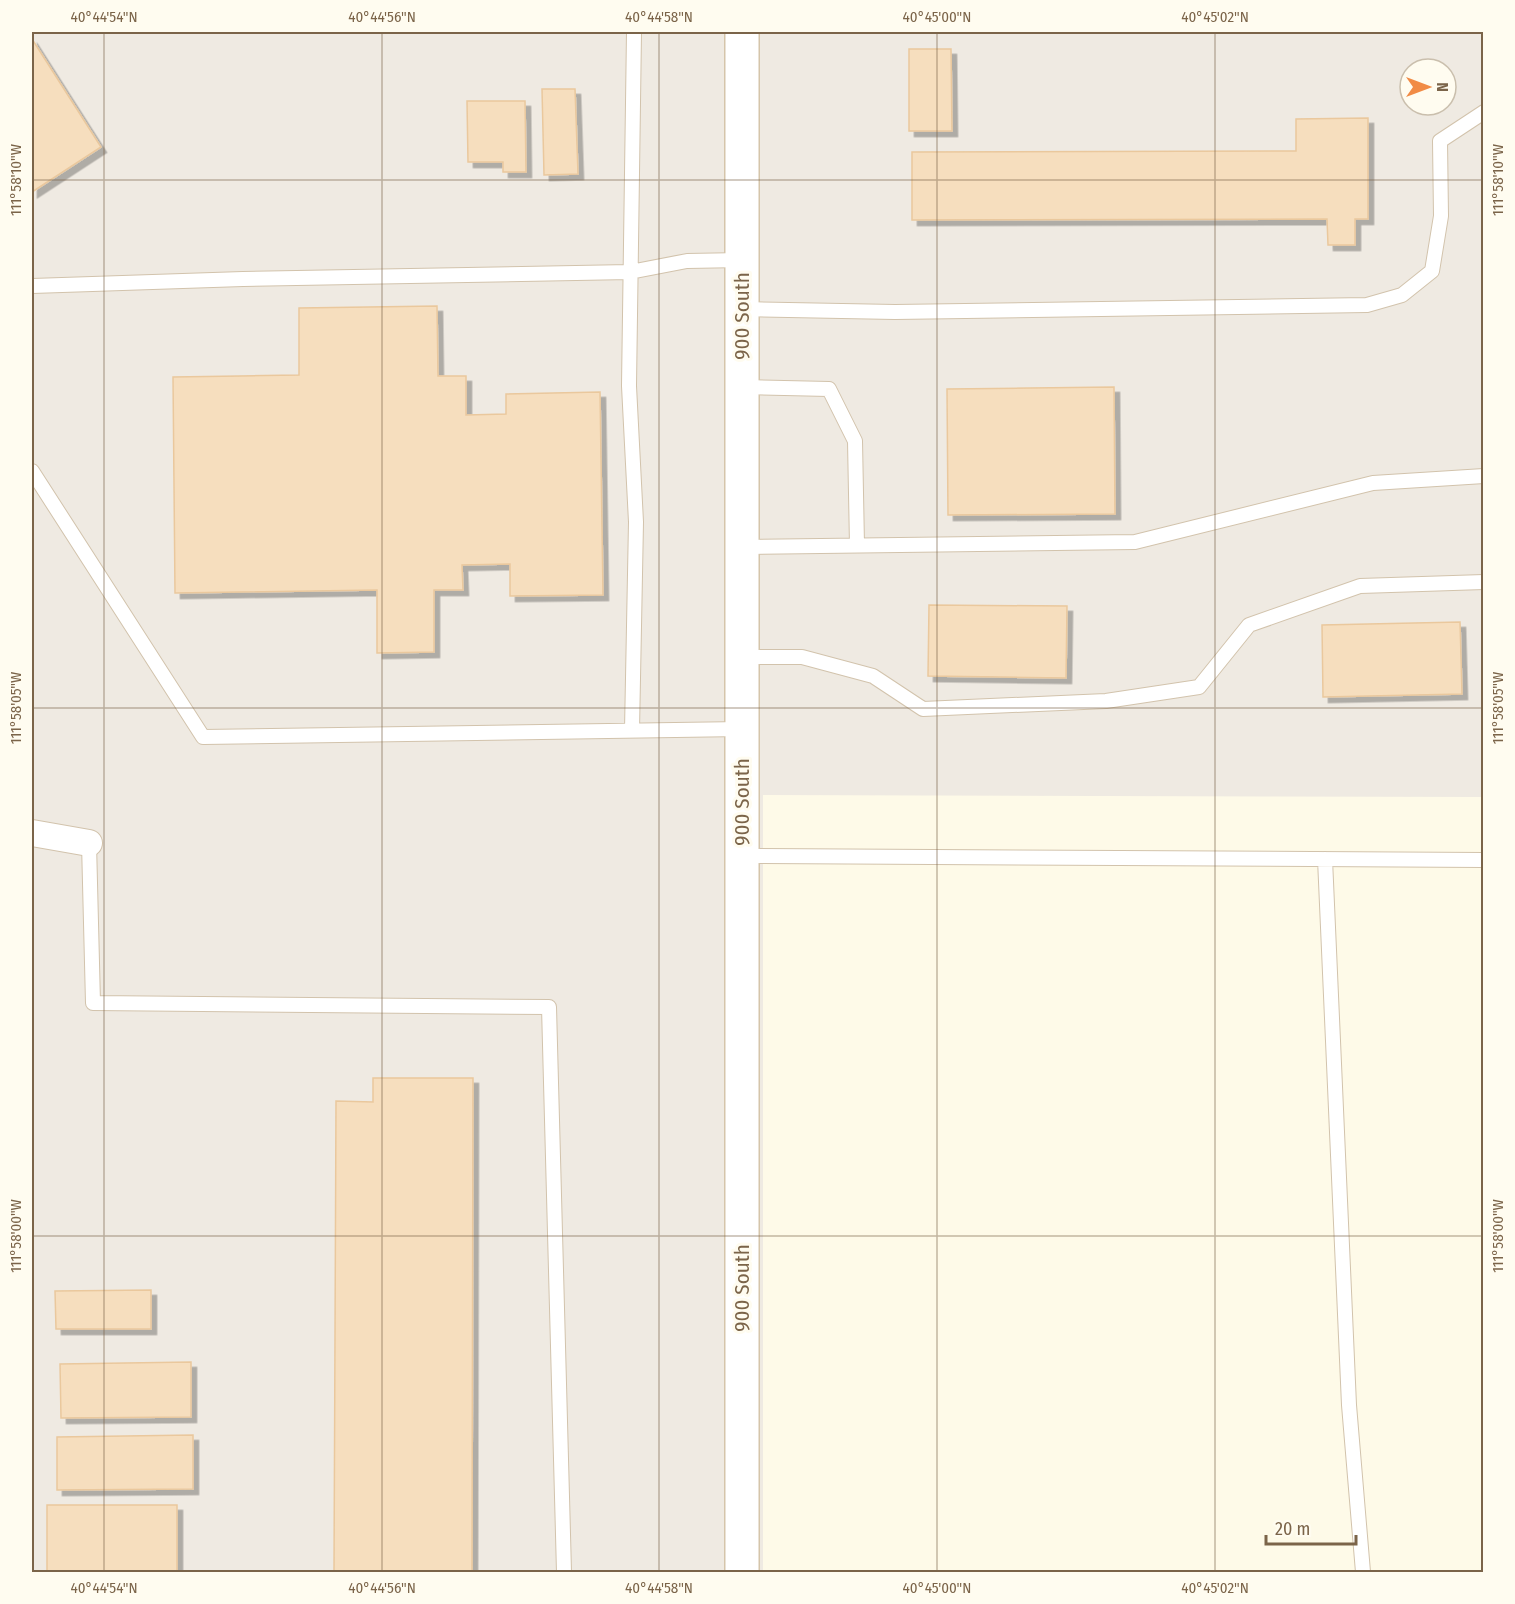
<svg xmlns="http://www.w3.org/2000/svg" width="1515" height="1604" font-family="'Fira Sans Condensed',sans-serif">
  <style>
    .industrial { fill: #efeae2; fill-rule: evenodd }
    .building { fill: #f6debe; stroke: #eac89d; stroke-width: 1.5; filter: url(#shadow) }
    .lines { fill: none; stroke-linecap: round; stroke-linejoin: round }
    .lane-casing { stroke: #d2c3ac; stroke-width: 16 }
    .street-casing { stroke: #d2c3ac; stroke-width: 28 }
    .secondary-casing { stroke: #d5c5aa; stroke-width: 36 }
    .lane { stroke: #fff; stroke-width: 14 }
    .street { stroke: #fff; stroke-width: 26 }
    .secondary { stroke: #fff; stroke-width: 33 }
    .ticks { fill: none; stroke: #7b6449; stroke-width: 1.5; stroke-opacity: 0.45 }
    .labels { text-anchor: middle; stroke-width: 6; stroke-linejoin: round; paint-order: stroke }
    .street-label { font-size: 21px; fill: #7b6449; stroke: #fffcf0 }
    .neatline { fill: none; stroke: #7b6449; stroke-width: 2 }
    .ticks-label { font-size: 15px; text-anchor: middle; fill: #7b6449 }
  </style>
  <defs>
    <filter id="shadow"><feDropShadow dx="5.5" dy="5.5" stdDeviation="0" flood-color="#0004"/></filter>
  </defs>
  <rect width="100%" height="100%" fill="#fefae8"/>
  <path class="industrial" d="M32 32H1483V797L763 795V1572H32ZM1410 69H1446V105H1410Z"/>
  <path class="building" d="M32 39 101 147 32 192Z
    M909 49H951L952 131H909Z
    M542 89H575L578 174 544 175Z
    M467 101H525L526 172H503V162H468Z
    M1368 118V219H1355V245H1328L1327 219 912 220V152L1296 151V119Z
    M437 306 438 376H466V415L506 414V394L600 392 603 595 510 596V564L462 565 463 590H434V652L377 653V590L175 593 173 377 299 375V308Z
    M1114 387 1115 514 948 515 947 389Z
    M929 605 1067 606 1066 678 928 676Z
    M1460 622 1462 694 1323 697 1322 625Z
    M373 1078H473L472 1572H334L336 1101 373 1102Z
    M151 1290V1329H56L55 1291Z
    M191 1362V1417L61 1418 60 1364Z
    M193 1435V1489L57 1490V1437Z
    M47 1505H177V1572H47Z"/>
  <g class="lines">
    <defs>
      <path id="lane" d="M32 286 243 279 630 272 687 261 742 260
        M742 309 895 312 1367 305 1402 295 1432 271 1441 216 1440 141 1484 112
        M742 387 829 389 855 441 857 545
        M32 471 203 737 742 729
        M742 547 1135 542 1373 483 1484 476
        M742 657H802L873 676 923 709 1106 701 1199 687 1249 625 1360 586 1484 582
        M632 730 636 522 629 386 634 32
        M89 843 93 1003 549 1007 564 1572
        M742 856 1484 860
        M1325 859 1349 1405 1363 1572"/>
      <path id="street" d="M32 833 89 843"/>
      <path id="secondary" d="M742 1572V32"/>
    </defs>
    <use href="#lane" class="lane-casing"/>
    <use href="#street" class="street-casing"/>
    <use href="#secondary" class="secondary-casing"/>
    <use href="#lane" class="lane"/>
    <use href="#street" class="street"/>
    <use href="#secondary" class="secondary"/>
  </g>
  <path class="ticks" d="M104 32V1572M382 32V1572M659 32V1572M937 32V1572M1215 32V1572M32 180H1484M32 708H1484M32 1236H1484"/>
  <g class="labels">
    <g class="street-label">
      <text transform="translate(742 316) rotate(-90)" y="7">900 South</text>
      <text transform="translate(742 802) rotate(-90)" y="7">900 South</text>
      <text transform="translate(742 1288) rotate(-90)" y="7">900 South</text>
    </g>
  </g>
  <rect width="1515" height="1604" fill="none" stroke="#fffcf0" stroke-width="66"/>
  <g transform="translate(1428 87) rotate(90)"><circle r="28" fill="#fffcf0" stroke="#cabfad" stroke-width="1.5"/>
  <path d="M0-4.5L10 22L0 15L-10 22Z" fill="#f18b45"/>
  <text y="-9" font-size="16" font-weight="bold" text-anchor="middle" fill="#7b6449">N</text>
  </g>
  <path d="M1266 1535v9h90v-9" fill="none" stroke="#7b6449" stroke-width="3"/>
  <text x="1275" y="1535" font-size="18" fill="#7b6449" stroke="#fffcf0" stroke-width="4.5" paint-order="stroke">20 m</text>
  <rect x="33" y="33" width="1449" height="1538" class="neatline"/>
  <g class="ticks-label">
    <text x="104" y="22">40°44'54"N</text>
    <text x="382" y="22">40°44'56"N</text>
    <text x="659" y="22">40°44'58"N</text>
    <text x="937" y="22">40°45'00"N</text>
    <text x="1215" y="22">40°45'02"N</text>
    <text transform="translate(1498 180) rotate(-90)" y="5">111°58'10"W</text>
    <text transform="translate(16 180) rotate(-90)" y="5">111°58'10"W</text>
    <text transform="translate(1498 708) rotate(-90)" y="5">111°58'05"W</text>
    <text transform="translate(16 708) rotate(-90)" y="5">111°58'05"W</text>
    <text transform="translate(1498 1236) rotate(-90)" y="5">111°58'00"W</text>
    <text transform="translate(16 1236) rotate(-90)" y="5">111°58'00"W</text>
    <text x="104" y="1593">40°44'54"N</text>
    <text x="382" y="1593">40°44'56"N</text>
    <text x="659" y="1593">40°44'58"N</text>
    <text x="937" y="1593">40°45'00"N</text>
    <text x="1215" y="1593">40°45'02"N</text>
  </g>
</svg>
